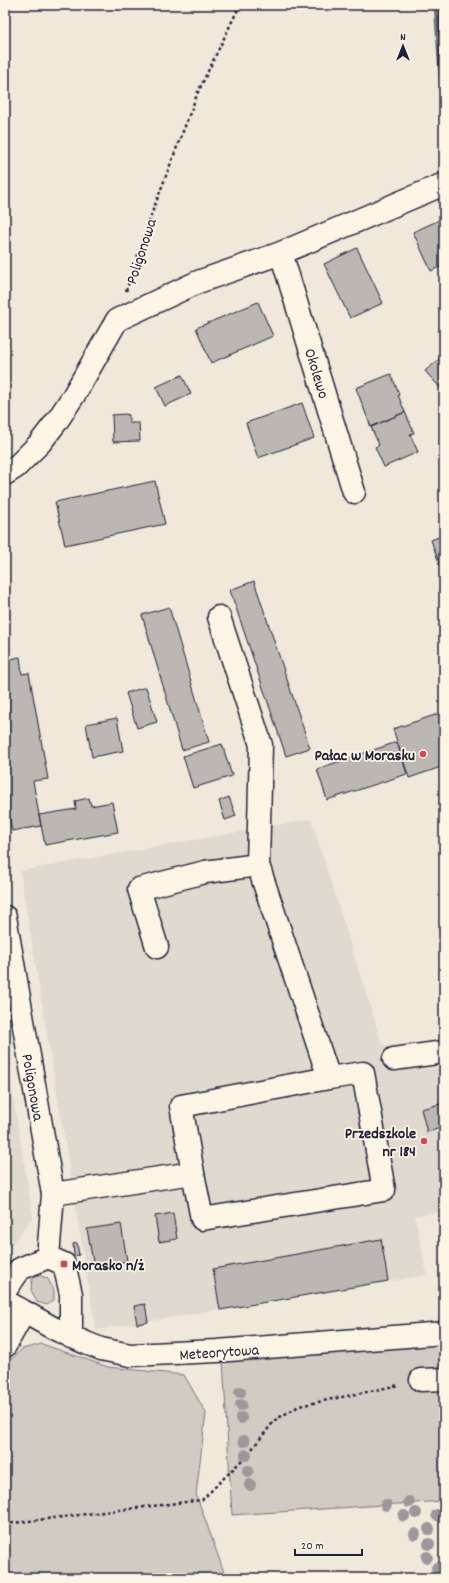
<svg xmlns="http://www.w3.org/2000/svg" width="449" height="1583" font-family="Dekko,sans-serif">
  <style>
    .built { fill: #e0d9cf }
    .green { fill: #d1cbc3; stroke: #7a767f }
    .lines { fill: none; stroke-linecap: round; stroke-linejoin: round }
    .stream { stroke: #716f79; stroke-width: 7 }
    .building { fill: #bcb7b3; stroke: #22223b }
    .minor-casing { stroke: #22223b; stroke-width: 25 }
    .path { stroke: #22223b; stroke-width: 2.5; stroke-dasharray: 3 3; stroke-linecap: butt }
    .minor { stroke: #fcf5e5; stroke-width: 22 }
    .tree { fill: #9b979a }
    .poi-dot { fill: #d1495b; stroke: #fcf5e5; stroke-width: 1.5 }
    .labels { text-anchor: middle; stroke-width: 3.5; stroke-linejoin: round; paint-order: stroke }
    .street-label { font-size: 16px; fill: #22223b; stroke: #fcf5e5 }
    .poi-label { font-size: 16px; font-weight: bold; fill: #22223b; stroke: #fcf5e5; text-anchor: end }
  </style>
  <rect width="100%" height="100%" fill="#efe8db"/>
  <filter id="ink" filterUnits="userSpaceOnUse"><feTurbulence type="fractalNoise" baseFrequency=".025" numOctaves="2"/><feDisplacementMap in="SourceGraphic" scale="8" xChannelSelector="R" yChannelSelector="G"/><feConvolveMatrix kernelMatrix="1 2 1 2 8 2 1 2 1" color-interpolation-filters="sRGB"/></filter>
  <g filter="url(#ink)">
    <path class="built" d="M311 819 382 1044 391 1048 394 1070 444 1068V1211L415 1216 427 1275 96 1330 20 871Z
      M5 1048 33 1217 9 1248 5 1249Z"/>
    <path class="green" d="M38 1275 47 1278 54 1290V1300L47 1305 37 1302 31 1290 32 1279Z
      M42 1344 108 1367 184 1375 206 1413 196 1494 226 1578H5V1365L22 1349Z
      M444 1344V1501L232 1515 223 1361Z"/>
    <g class="lines">
      <path class="stream" d="M437 5 444 99"/>
    </g>
    <path class="building" d="M444 218V265L431 271 413 232Z
      M357 248 383 303 350 318 324 264Z
      M258 302 273 336 211 363 196 328Z
      M444 355V392L425 371Z
      M391 374 399 394 398 395 405 412 371 427 356 388Z
      M182 375 191 394 165 406 156 387Z
      M302 403 314 438 258 458 246 423Z
      M405 412 414 433 410 434 418 452 384 467 375 447 379 445 371 427Z
      M125 414 129 415V423H139L140 441 113 442 112 415Z
      M155 481 165 524 65 545 55 502Z
      M444 535V577L431 540Z
      M254 581 310 748 286 756 230 590Z
      M169 607 209 742 182 750 142 615Z
      M20 657 22 674 29 673 48 779 33 781 41 826 12 831 5 793V660Z
      M146 687 157 722 137 728 126 693Z
      M444 712V766L409 778 393 729Z
      M117 718 123 751 92 757 86 724Z
      M397 742 407 774 327 800 317 769Z
      M222 744 232 776 193 788 183 756Z
      M229 797 236 816 225 820 219 801Z
      M89 798 91 806 112 802 118 832 45 845 39 815 76 809 75 801Z
      M444 1103V1127L427 1132 421 1109Z
      M173 1213 177 1239 159 1242 155 1216Z
      M121 1224 127 1261 94 1267 87 1229Z
      M381 1239 388 1281 220 1310 213 1269Z
      M77 1243 79 1255 74 1256 73 1244Z
      M145 1304 148 1322 137 1324 134 1306Z"/>
    <g class="lines">
      <defs>
        <path id="minor" d="M281 253 354 492
          M5 474 16 467 40 443 57 421 74 395 117 320 198 282 281 253 444 184
          M5 917 53 1194 48 1257
          M157 947 139 889 205 872 258 865
          M394 1059 444 1052
          M193 1173 181 1106 329 1078
          M53 1194 193 1173 202 1219 384 1190 363 1073 329 1078 258 865 261 745 219 617
          M5 1291 20 1269 48 1257 64 1264 71 1294V1337
          M5 1301 53 1328 86 1343 101 1349 130 1355 217 1351 444 1333
          M5 1346 24 1312
          M421 1380 444 1379"/>
      </defs>
      <use href="#minor" class="minor-casing"/>
      <path class="path" d="M126 291 153 210 198 92 240 5
        M5 1524 202 1500 248 1454 275 1420 299 1406 399 1385"/>
      <use href="#minor" class="minor"/>
    </g>
    <g class="tree">
      <circle cx="240" cy="1392" r="6"/>
      <circle cx="241" cy="1405" r="6"/>
      <circle cx="241" cy="1418" r="6"/>
      <circle cx="244" cy="1441" r="6"/>
      <circle cx="246" cy="1455" r="6"/>
      <circle cx="248" cy="1471" r="6"/>
      <circle cx="250" cy="1485" r="6"/>
      <circle cx="409" cy="1502" r="6"/>
      <circle cx="386" cy="1505" r="6"/>
      <circle cx="416" cy="1513" r="6"/>
      <circle cx="437" cy="1515" r="6"/>
      <circle cx="404" cy="1516" r="6"/>
      <circle cx="429" cy="1529" r="6"/>
      <circle cx="415" cy="1534" r="6"/>
      <circle cx="429" cy="1544" r="6"/>
      <circle cx="427" cy="1557" r="6"/>
      <circle cx="437" cy="1568" r="6"/>
    </g>
  </g>
  <g class="poi-dot">
    <circle cx="423" cy="754" r="4"/>
    <circle cx="424" cy="1141" r="4"/>
    <rect x="60" y="1260" width="8" height="8" rx="2"/>
  </g>
  <g class="labels">
    <g class="street-label">
      <text transform="translate(140 251) rotate(-72)" y="6">Poligonowa</text>
      <text transform="translate(318 373) rotate(73)" y="6">Okolewo</text>
      <text transform="translate(34 1087) rotate(80)" y="6">Poligonowa</text>
      <text transform="translate(219 1351) rotate(-4)" y="6">Meteorytowa</text>
    </g>
    <g class="poi-label">
      <text x="415" y="760">Pałac w Morasku</text>
      <text x="416" y="1138">Przedszkole<tspan x="416" dy="18">nr 184</tspan></text>
      <text x="72" y="1270" text-anchor="start">Morasko n/ż</text>
    </g>
  </g>
  <rect width="449" height="1583" fill="none" stroke="#fcf5e5" stroke-width="20"/>
  <rect x="10" y="10" width="429" height="1563" fill="none" stroke="#22223b" stroke-width="1.5" filter="url(#ink)"/>
  <g transform="translate(403 46)" stroke="#fcf5e5" stroke-width="3" paint-order="stroke">
  <path d="M0-3L7 15L0 10L-7 15Z" fill="#22223b"/>
  <text y="-6" font-size="11" font-weight="bold" text-anchor="middle" fill="#22223b">N</text>
  </g>
  <path d="M295 1549v6h67v-6" fill="none" stroke="#22223b" stroke-width="2"/>
  <text x="301" y="1549" font-size="12" fill="#22223b" stroke="#fcf5e5" stroke-width="3" paint-order="stroke">20 m</text>
</svg>
